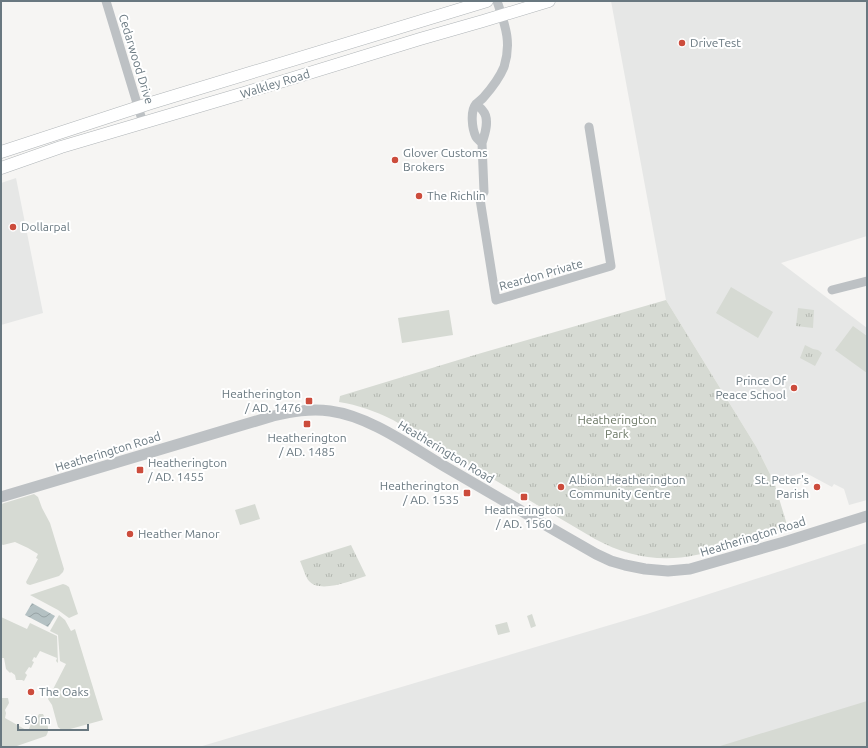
<svg xmlns="http://www.w3.org/2000/svg" width="868" height="748" font-family="Ubuntu,sans-serif">
  <style>
    .built { fill: #e6e7e6 }
    .green { fill: #d6dad3 }
    .park { fill: url(#park-tufts) }
    .water { fill: url(#water-waves) }
    .lines { fill: none; stroke-linecap: round; stroke-linejoin: round }
    .secondary-casing { stroke: #b0b5b8; stroke-width: 13 }
    .minor { stroke: #bdc1c4; stroke-width: 9 }
    .tertiary { stroke: #bdc1c4; stroke-width: 11 }
    .secondary { stroke: #fff; stroke-width: 12 }
    .poi-dot { fill: #cc4c3c; stroke: #fff; stroke-width: 1.5 }
    .labels { text-anchor: middle; stroke-width: 4; stroke-linejoin: round; paint-order: stroke }
    .poi-label { font-size: 12px; fill: #697880; stroke: #fff; text-anchor: start }
    .street-label { font-size: 12px; fill: #697880; stroke: #fff }
    .park-label { font-size: 12px; fill: #6c7866; stroke: #fff }
  </style>
  <defs>
    <pattern id="park-tufts" width="24" height="20" patternUnits="userSpaceOnUse"><rect width="24" height="20" fill="#d6dad3"/><path d="M3 7l-1-3M5 7V3M7 7l1-3M15 17l-1-3M17 17v-4M19 17l1-3" fill="none" stroke="#b2b6b0"/></pattern>
    <pattern id="water-waves" width="16" height="10" patternUnits="userSpaceOnUse"><rect width="16" height="10" fill="#b4c1c3"/><path d="M0 5q4-4 8 0t8 0" fill="none" stroke="#96a2a4"/></pattern>
  </defs>
  <rect width="100%" height="100%" fill="#f6f5f3"/>
  <path class="built" d="M611 1H867V236L781 263 867 328V500L849 505 844 489 834 484 832 487 804 472 774 482 757 448 666 300Z
    M16 178 43 313 1 325V183Z
    M867 543V705L732 747H199L647 614Z"/>
  <path class="green" d="M731 287 773 312 758 338 716 313Z
    M449 310 453 335 402 343 398 318Z
    M853 326 867 336V373L835 350Z
    M34 494 38 497 42 508 50 523 64 569 63 572 59 576 30 585 27 584 26 582 38 559 36 558 38 554 28 548 15 542 3 545 1 544V504Z
    M255 504 260 519 240 525 235 510Z
    M63 584 66 585 69 587 78 614 69 618 58 610 30 595Z
    M532 614 536 626 531 628 527 616Z
    M59 615 65 620 71 631 75 629 103 720 63 731 58 727 52 705 48 699 66 664 60 661 58 635 50 631Z
    M1 617 27 629 30 623 57 636 58 663 56 661 57 658 40 651 36 658 34 657 32 661 34 662 31 668 29 667 25 673 27 675 24 681 22 680H16L15 675 11 672 10 673 6 669 4 658H1Z
    M507 622 510 632 498 635 495 625Z
    M8 698 9 703 5 710 6 713 5 718 28 731 31 724 33 725 39 714H43C46 721 51 729 46 736L14 747H1V698Z
    M867 701V747H717Z"/>
  <path class="park" d="M666 300 757 448 774 482 788 528C769 534 750 539 732 545 720 549 708 553 696 555 660 563 626 556 595 539L393 420C375 411 358 405 339 402L340 396 478 354Z
    M798 308 814 310 813 328 796 326Z
    M805 345 813 349 818 350 822 353 815 366 800 358Z
    M351 545 366 576C353 580 320 594 309 581 306 578 302 565 300 561Z"/>
  <path class="water" d="M32 603 55 616 48 627 25 615Z"/>
  <g class="lines">
    <defs>
      <path id="secondary" d="M1 152 151 103 487 1
        M1 168 61 147 244 93 420 39 483 21 549 1"/>
    </defs>
    <use href="#secondary" class="secondary-casing"/>
    <path class="minor" d="M106 1 143 123
      M476 104C478 106 481 108 483 111 490 119 485 134 482 143 480 141 477 139 476 137 472 129 470 111 476 104 478 102 481 100 483 98 491 89 499 79 504 67 512 42 505 25 497 1
      M482 143 484 192 480 199 496 300 611 266 589 127
      M832 290 867 281"/>
    <path class="tertiary" d="M1 497 273 416C291 412 310 408 330 411 369 416 410 446 444 466 494 495 545 525 596 554L611 561 625 565 645 569 668 571 690 569 784 542 867 516"/>
    <use href="#secondary" class="secondary"/>
  </g>
  <g class="poi-dot">
    <circle cx="682" cy="43" r="4"/>
    <circle cx="395" cy="160" r="4"/>
    <circle cx="419" cy="196" r="4"/>
    <circle cx="13" cy="227" r="4"/>
    <circle cx="794" cy="388" r="4"/>
    <rect x="305" y="397" width="8" height="8" rx="2"/>
    <rect x="303" y="420" width="8" height="8" rx="2"/>
    <rect x="136" y="466" width="8" height="8" rx="2"/>
    <circle cx="561" cy="487" r="4"/>
    <circle cx="817" cy="487" r="4"/>
    <rect x="463" y="489" width="8" height="8" rx="2"/>
    <rect x="520" y="493" width="8" height="8" rx="2"/>
    <circle cx="130" cy="534" r="4"/>
    <circle cx="31" cy="692" r="4"/>
  </g>
  <g class="labels">
    <g class="poi-label">
      <text x="690" y="47">DriveTest</text>
      <text x="403" y="157">Glover Customs<tspan x="403" dy="14">Brokers</tspan></text>
      <text x="427" y="200">The Richlin</text>
      <text x="21" y="231">Dollarpal</text>
      <text x="786" y="385" text-anchor="end">Prince Of<tspan x="786" dy="14">Peace School</tspan></text>
      <text x="301" y="398" text-anchor="end">Heatherington<tspan x="301" dy="14">/ AD. 1476</tspan></text>
      <text x="307" y="442" text-anchor="middle">Heatherington<tspan x="307" dy="14">/ AD. 1485</tspan></text>
      <text x="148" y="467">Heatherington<tspan x="148" dy="14">/ AD. 1455</tspan></text>
      <text x="569" y="484">Albion Heatherington<tspan x="569" dy="14">Community Centre</tspan></text>
      <text x="809" y="484" text-anchor="end">St. Peter's<tspan x="809" dy="14">Parish</tspan></text>
      <text x="459" y="490" text-anchor="end">Heatherington<tspan x="459" dy="14">/ AD. 1535</tspan></text>
      <text x="524" y="514" text-anchor="middle">Heatherington<tspan x="524" dy="14">/ AD. 1560</tspan></text>
      <text x="138" y="538">Heather Manor</text>
      <text x="39" y="696">The Oaks</text>
    </g>
    <g class="street-label">
      <text transform="translate(136 59) rotate(73)" y="4">Cedarwood Drive</text>
      <text transform="translate(275 84) rotate(-17)" y="4">Walkley Road</text>
      <text transform="translate(541 275) rotate(-16)" y="4">Reardon Private</text>
      <text transform="translate(108 452) rotate(-17)" y="4">Heatherington Road</text>
      <text transform="translate(446 452) rotate(31)" y="4">Heatherington Road</text>
      <text transform="translate(753 537) rotate(-17)" y="4">Heatherington Road</text>
    </g>
    <g class="park-label">
      <text x="617" y="424">Heatherington<tspan x="617" dy="14">Park</tspan></text>
    </g>
  </g>
  <rect width="868" height="748" fill="none" stroke="#697880" stroke-width="4"/>
  <path d="M18 724v6h70v-6" fill="none" stroke="#697880" stroke-width="2"/>
  <text x="24" y="724" font-size="12" fill="#697880" stroke="#ffffff" stroke-width="3" paint-order="stroke">50 m</text>
</svg>
